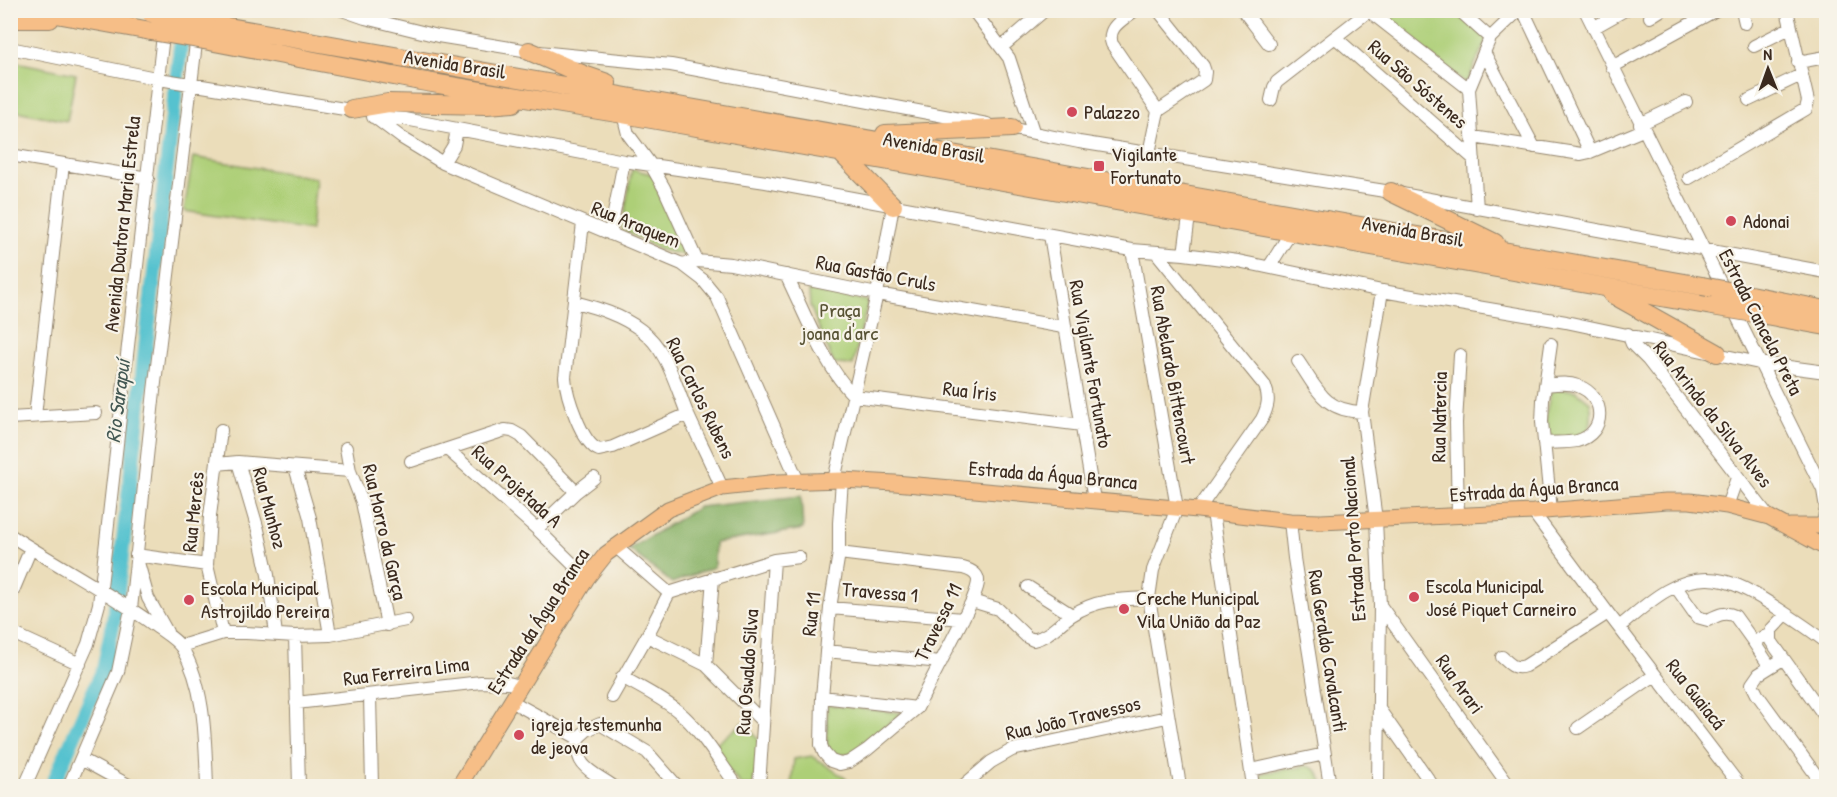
<svg xmlns="http://www.w3.org/2000/svg" width="1837" height="797" font-family="'Patrick Hand',sans-serif">
  <style>
    .green { fill: #adcf77; stroke: #747c4a; stroke-width: 1.5 }
    .forest { fill: #8ab268; stroke: #626e43; stroke-width: 1.5 }
    .lines { fill: none; stroke-linecap: round; stroke-linejoin: round }
    .river { stroke: #56c2cf; stroke-width: 15 }
    .minor-casing { stroke: #93846c; stroke-width: 14 }
    .major-casing { stroke: #93846c; stroke-width: 17 }
    .highway-casing { stroke: #93846c; stroke-width: 20 }
    .minor { stroke: #fff; stroke-width: 12 }
    .major { stroke: #f6be87; stroke-width: 15 }
    .highway { stroke: #f6be87; stroke-width: 18 }
    .highway-bridge-casing { stroke: #93846c; stroke-width: 20; stroke-linecap: butt }
    .highway-bridge { stroke: #f6be87; stroke-width: 18 }
    .poi-dot { fill: #d1495b; stroke: #f7f3e8; stroke-width: 2 }
    .labels { text-anchor: middle; stroke-width: 4.5; stroke-linejoin: round; paint-order: stroke }
    .street-label { font-size: 20px; fill: #3b2a1e; stroke: #f7f3e8 }
    .poi-label { font-size: 20px; fill: #3b2a1e; stroke: #f7f3e8; text-anchor: start }
    .park-label { font-size: 20px; fill: #585334; stroke: #f7f3e8 }
    .water-label { font-size: 21px; font-style: italic; fill: #435853; stroke: #f7f3e8 }
  </style>
  <rect width="100%" height="100%" fill="#f7f3e8"/>
  <filter id="ink" filterUnits="userSpaceOnUse"><feTurbulence type="fractalNoise" baseFrequency=".0167" numOctaves="2"/><feDisplacementMap in="SourceGraphic" scale="12" xChannelSelector="R" yChannelSelector="G"/><feConvolveMatrix kernelMatrix="1 2 1 2 8 2 1 2 1" color-interpolation-filters="sRGB"/></filter>
  <filter id="wash" filterUnits="userSpaceOnUse"><feTurbulence type="fractalNoise" baseFrequency=".008" numOctaves="4" result="noise"/><feDisplacementMap in="SourceGraphic" scale="24" xChannelSelector="R" yChannelSelector="G"/><feGaussianBlur stdDeviation="1.35" result="paint"/><feColorMatrix in="noise" values="0 0 0 0 0 0 0 0 0 0 0 0 0 0 0 0 0 1.4 0 .05"/><feComposite in="paint" operator="in"/></filter>
  <g filter="url(#wash)">
    <rect width="100%" height="100%" fill="#ebddba"/>
    <path class="green" d="M1375 11H1456L1487 38 1466 84Z
      M11 61 76 74 67 121 11 110Z
      M193 157 316 178 311 230 184 211Z
      M632 169 655 175 685 255 660 250 622 229Z
      M809 291 868 301 853 365 834 364 810 306Z
      M1552 388 1576 391 1590 402C1597 441 1578 438 1546 439V413Z
      M827 705 902 713 856 751 841 756 827 749Z
      M744 722 761 743 753 786H742L711 748Z
      M812 756 845 778 851 786H791L794 759Z
      M1307 766C1319 769 1320 775 1323 786H1256L1263 773Z"/>
    <path class="forest" d="M801 496 803 529 715 543 714 567 672 583 629 549 699 507Z"/>
    <g class="lines">
      <path class="river" d="M52 786 104 668 115 613 183 25"/>
    </g>
  </g>
  <g filter="url(#ink)">
    <g class="lines">
      <defs>
        <path id="minor" d="M342 10 365 18 438 36 529 51 671 65 987 124
          M973 10 1009 58 1033 131
          M1135 10C1123 20 1106 27 1112 44L1158 111
          M1243 10 1269 44
          M1459 10 1490 38
          M1523 10 1590 152
          M1585 10 1826 496
          M1742 10 1745 23
          M1369 11 1469 89
          M1650 17 1661 10
          M1593 28 1625 10
          M1336 38 1474 159
          M1754 46 1790 28
          M1002 47 1045 10
          M10 48 165 80 357 111
          M1484 52 1534 147
          M1798 62 1826 57
          M1612 67 1716 10
          M1271 100 1274 87 1277 82 1370 10
          M1749 100 1801 75
          M623 114 628 134 651 165 664 188 697 261
          M373 117 405 119 624 161 766 182 1132 250 1184 254 1238 261 1382 291 1566 322 1759 363 1826 372
          M374 117 402 138 443 163 682 264 703 280 717 297 798 481
          M1640 124 1686 102
          M1004 127 1079 142 1391 192 1826 272
          M1473 137 1581 154 1590 152 1643 130
          M1149 153 1158 111 1204 80 1205 72 1203 66 1158 10
          M10 155 148 178
          M443 163 454 145 457 129
          M1689 178 1806 109 1808 101 1787 10
          M1477 209 1469 89 1490 38 1519 10
          M583 223 565 377C566 395 582 444 599 450L613 447 688 414
          M610 234 624 161
          M1050 235 1094 500
          M1132 250 1177 508 1153 570 1149 598 1180 786
          M1156 252 1265 386C1270 398 1268 407 1262 419L1198 510
          M1184 254 1189 216
          M682 264 697 261 731 264 877 294 1063 327
          M1269 267 1291 232
          M786 275C805 313 824 366 854 396L1082 425
          M574 302C598 308 621 315 641 330 667 349 675 384 687 413 698 438 711 462 722 488
          M1628 334 1632 344 1648 360 1769 517
          M1551 344 1543 400 1542 422 1551 510
          M1298 361C1318 390 1324 411 1362 412
          M35 416 63 164
          M10 418 96 413
          M221 430 210 516 207 565 223 633
          M1544 443C1554 442 1567 443 1577 441 1607 433 1606 396 1578 386 1567 382 1556 384 1545 385
          M346 448 350 471 362 502 387 625
          M447 449 537 529 587 578
          M411 461 505 430 512 431 521 436 576 492 594 478
          M238 462 258 530 268 575 276 634
          M217 464 238 462 350 471
          M295 467 310 518 330 635
          M834 480 877 294 893 206
          M1823 490 1826 508 1823 523
          M1727 506 1737 478
          M1213 512 1253 786
          M1533 512 1608 613 1740 786
          M1458 515 1456 423 1460 355
          M1290 521 1294 558 1330 786
          M537 529 576 492
          M10 535C58 566 108 592 154 625 163 632 176 639 182 648 206 689 205 741 207 786
          M615 546 669 593
          M839 553 963 568C985 574 978 585 972 601L917 708 867 750 849 762 840 764 831 761 824 753 821 745 822 697 830 608 839 553V523L842 480
          M1028 587 1072 615
          M1676 587 1697 617 1708 620C1718 615 1725 611 1735 616L1753 641 1769 635
          M10 598 31 548
          M972 601 998 609 1027 637 1033 640C1049 637 1059 623 1072 615 1097 599 1121 599 1149 598
          M1380 605 1509 786
          M830 608 963 619
          M1786 614 1771 630V641L1826 718
          M1619 627C1634 615 1650 600 1666 591 1709 566 1741 584 1777 608 1794 619 1811 630 1826 642
          M10 632 80 664
          M167 632 148 598 136 555 207 565
          M295 636 299 786
          M647 636 706 665 762 721
          M1753 641 1770 667
          M181 646 223 633H246L295 636 330 635 406 620
          M826 651 941 662
          M1502 657C1510 664 1514 670 1525 666L1608 613
          M1783 659 1759 674 1752 684 1757 694 1824 786
          M706 665 713 578
          M622 677C641 688 662 698 679 712 701 730 720 763 737 786
          M370 696 372 786
          M612 697 647 636 669 593 774 560 799 557
          M822 697 917 708
          M511 701 578 738 587 730 600 724 647 752 677 786
          M296 703 481 682 508 683 521 686
          M1379 709 1433 786
          M1578 728 1655 675
          M578 738C574 767 591 771 613 786
          M81 759 130 786
          M1251 770 1325 754
          M25 786 88 644 99 604 164 26
          M69 786 118 672 131 609 154 391 200 10
          M759 786 774 560
          M963 786 991 762 1012 750 1167 717
          M1378 786 1380 605 1376 520 1362 412 1382 291"/>
        <path id="major" d="M1790 526H1821
          M459 786 587 578 606 554 668 509 722 488 778 482 842 480 895 483 1198 510 1290 521 1321 522 1533 512 1666 501H1690L1727 506 1769 517 1826 548"/>
        <path id="highway" d="M34 10 151 31
          M10 19H50
          M206 23 1702 286
          M204 40 420 81 623 114 1712 306
          M529 51 584 75 607 83
          M352 109 388 103 487 105 513 103
          M885 134 1012 128
          M842 154 893 206
          M1391 192 1495 243
          M1612 294 1717 353
          M1750 295 1826 310
          M1760 314 1826 326"/>
      </defs>
      <use href="#minor" class="minor-casing"/>
      <use href="#major" class="major-casing"/>
      <use href="#highway" class="highway-casing"/>
      <use href="#minor" class="minor"/>
      <use href="#major" class="major"/>
      <use href="#highway" class="highway"/>
      <defs>
        <path id="highway-bridge" d="M151 13 206 23
          M151 31 204 40
          M1702 286 1750 295
          M1712 306 1760 314"/>
      </defs>
      <use href="#highway-bridge" class="highway-bridge-casing"/>
      <use href="#highway-bridge" class="highway-bridge"/>
    </g>
  </g>
  <g class="poi-dot">
    <circle cx="1072" cy="112" r="6"/>
    <rect x="1093" y="160" width="12" height="12" rx="3"/>
    <circle cx="1731" cy="221" r="6"/>
    <circle cx="1414" cy="597" r="6"/>
    <circle cx="189" cy="600" r="6"/>
    <circle cx="1124" cy="609" r="6"/>
    <circle cx="519" cy="735" r="6"/>
  </g>
  <g class="labels">
    <g class="street-label">
      <text transform="translate(455 64) rotate(9)" y="7">Avenida Brasil</text>
      <text transform="translate(1418 84) rotate(41)" y="7">Rua São Sóstenes</text>
      <text transform="translate(934 147) rotate(10)" y="7">Avenida Brasil</text>
      <text transform="translate(122 224) rotate(-84)" y="7">Avenida Doutora Maria Estrela</text>
      <text transform="translate(636 224) rotate(22)" y="7">Rua Araquem</text>
      <text transform="translate(1413 231) rotate(10)" y="7">Avenida Brasil</text>
      <text transform="translate(876 273) rotate(11)" y="7">Rua Gastão Cruls</text>
      <text transform="translate(1761 322) rotate(63)" y="7">Estrada Cancela Preta</text>
      <text transform="translate(1091 364) rotate(80)" y="7">Rua Vigilante Fortunato</text>
      <text transform="translate(1173 375) rotate(80)" y="7">Rua Abelardo Bittencourt</text>
      <text transform="translate(970 391) rotate(7)" y="7">Rua Íris</text>
      <text transform="translate(701 398) rotate(64)" y="7">Rua Carlos Rubens</text>
      <text transform="translate(1713 414) rotate(52)" y="7">Rua Arindo da Silva Alves</text>
      <text transform="translate(1439 417) rotate(-89)" y="7">Rua Natercia</text>
      <text transform="translate(1053 475) rotate(5)" y="7">Estrada da Água Branca</text>
      <text transform="translate(517 486) rotate(42)" y="7">Rua Projetada A</text>
      <text transform="translate(1534 489) rotate(-4)" y="7">Estrada da Água Branca</text>
      <text transform="translate(270 508) rotate(75)" y="7">Rua Munhoz</text>
      <text transform="translate(193 512) rotate(-84)" y="7">Rua Mercês</text>
      <text transform="translate(385 532) rotate(77)" y="7">Rua Morro da Garça</text>
      <text transform="translate(1353 539) rotate(-94)" y="7">Estrada Porto Nacional</text>
      <text transform="translate(880 592) rotate(5)" y="7">Travessa 1</text>
      <text transform="translate(811 614) rotate(-83)" y="7">Rua 11</text>
      <text transform="translate(538 621) rotate(-57)" y="7">Estrada da Água Branca</text>
      <text transform="translate(938 622) rotate(-64)" y="7">Travessa 11</text>
      <text transform="translate(1328 651) rotate(81)" y="7">Rua Geraldo Cavalcanti</text>
      <text transform="translate(406 671) rotate(-7)" y="7">Rua Ferreira Lima</text>
      <text transform="translate(747 672) rotate(-86)" y="7">Rua Oswaldo Silva</text>
      <text transform="translate(1460 684) rotate(55)" y="7">Rua Arari</text>
      <text transform="translate(1696 694) rotate(52)" y="7">Rua Guaiacá</text>
      <text transform="translate(1073 718) rotate(-13)" y="7">Rua João Travessos</text>
    </g>
    <g class="poi-label">
      <text x="1084" y="119">Palazzo</text>
      <text x="1111" y="161">Vigilante<tspan x="1111" dy="23">Fortunato</tspan></text>
      <text x="1743" y="228">Adonai</text>
      <text x="1426" y="593">Escola Municipal<tspan x="1426" dy="23">José Piquet Carneiro</tspan></text>
      <text x="201" y="595">Escola Municipal<tspan x="201" dy="23">Astrojildo Pereira</tspan></text>
      <text x="1136" y="605">Creche Municipal<tspan x="1136" dy="23">Vila União da Paz</tspan></text>
      <text x="531" y="731">igreja testemunha<tspan x="531" dy="23">de jeova</tspan></text>
    </g>
    <g class="park-label">
      <text x="840" y="317">Praça<tspan x="840" dy="23">joana d'arc</tspan></text>
    </g>
    <g class="water-label">
      <text transform="translate(118 401) rotate(-83)" y="7">Rio Sarapuí</text>
    </g>
  </g>
  <rect width="1837" height="797" fill="none" stroke="#f7f3e8" stroke-width="36"/>
  <g transform="translate(1768 69) rotate(359)" stroke="#f7f3e8" stroke-width="4.5" paint-order="stroke">
  <path d="M0-4.5L10 22L0 15L-10 22Z" fill="#3b2a1e"/>
  <text y="-9" font-size="16" font-weight="bold" text-anchor="middle" fill="#3b2a1e">N</text>
  </g>
</svg>
